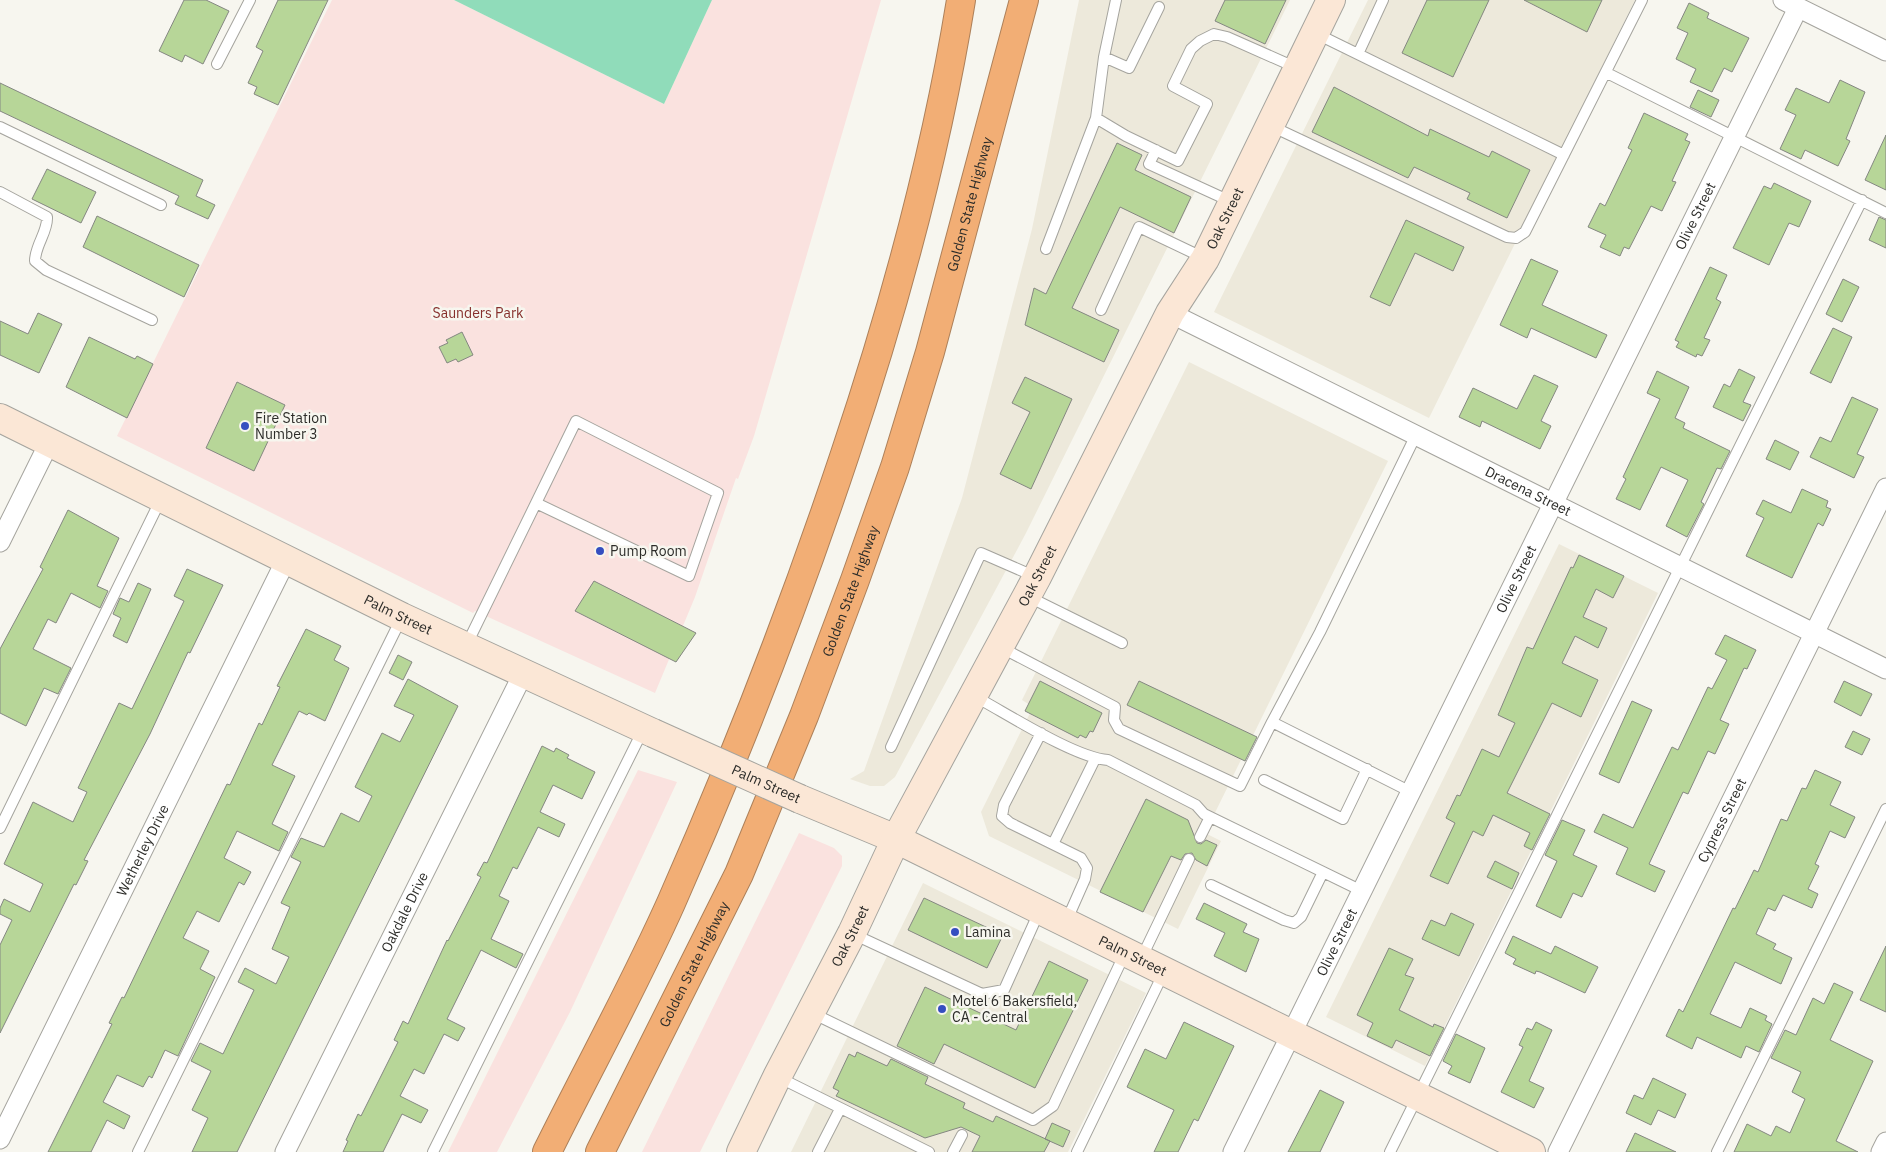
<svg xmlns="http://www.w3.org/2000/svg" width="1886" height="1152" font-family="'IBM Plex Sans',sans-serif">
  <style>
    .built { fill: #ede9db }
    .green { fill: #fae2df }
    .water { fill: #90dcba }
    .building { fill: #b7d698; stroke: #848781 }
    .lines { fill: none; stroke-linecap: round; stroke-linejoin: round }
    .lane-casing { stroke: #a5a49e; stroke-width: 12 }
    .street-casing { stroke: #a5a49e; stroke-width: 21 }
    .secondary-casing { stroke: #a5a49e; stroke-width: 30 }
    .highway-casing { stroke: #ad805a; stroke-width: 30 }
    .lane { stroke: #fff; stroke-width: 10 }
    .street { stroke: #fff; stroke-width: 19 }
    .secondary { stroke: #fbe7d6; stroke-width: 28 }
    .highway { stroke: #f2ae75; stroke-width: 28 }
    .secondary-bridge-casing { stroke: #a5a49e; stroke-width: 30; stroke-linecap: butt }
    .secondary-bridge { stroke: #fbe7d6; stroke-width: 28 }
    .poi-dot { fill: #354ec0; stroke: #f7f6ef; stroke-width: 2 }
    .labels { text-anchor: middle; stroke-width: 5; stroke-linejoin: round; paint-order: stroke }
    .street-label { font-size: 14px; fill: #2c2c29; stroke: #f7f6ef }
    .park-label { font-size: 14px; fill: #862f2c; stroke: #f7f6ef }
    .poi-label { font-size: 14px; fill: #2c2c29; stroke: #f7f6ef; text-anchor: start }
  </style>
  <rect width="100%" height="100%" fill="#f7f6ef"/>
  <path class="built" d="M1079 0H1290L1026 533 895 777 884 786H870L850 779 864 771 962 498 1032 229Z
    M1368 0H1635L1429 418 1214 312Z
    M1189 362 1388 461 1205 833 1221 841 1178 929 989 836 981 812 1033 707 1022 700Z
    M1559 544 1658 593 1425 1066 1326 1017Z
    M923 883 1146 993 1068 1152H791Z"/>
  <path class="green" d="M332 0H454L664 104 712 0H881L754 436 738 479 736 478 695 597 655 693 475 611 473 613 117 436Z
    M638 770 677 782 570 1012 497 1152H448Z
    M799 833 834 848 842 856V866L700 1152H642Z"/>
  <path class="water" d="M454 0H712L664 104Z"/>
  <path class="building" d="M184 0H206L229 11 203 64 185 55 182 62 159 51Z
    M278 0H328L278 105 254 94 257 87 248 83 263 51 256 47Z
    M1225 0H1286L1265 44 1215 21Z
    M1427 0H1489L1453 77 1402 53Z
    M1524 0H1602L1587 32Z
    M1689 3 1709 13 1707 18 1749 38 1732 72 1724 68 1712 92 1690 82 1696 69 1676 59 1688 33 1677 28Z
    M1840 80 1865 92 1846 139 1850 141 1838 166 1805 150 1801 159 1780 149 1796 115 1785 110 1796 88 1829 103Z
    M0 83 203 180 196 196 215 205 208 219 175 204 179 196 0 111Z
    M1334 87 1428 136 1430 129 1489 157 1492 151 1530 170 1507 218 1467 199 1470 193 1414 167 1408 178 1312 132Z
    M1698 90 1719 100 1711 117 1690 107Z
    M1644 113 1688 134 1685 140 1690 142 1672 181 1676 182 1662 211 1651 206 1629 249 1624 247 1620 256 1600 247 1606 235 1588 227 1600 203 1605 206 1632 150 1628 148Z
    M1886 135V190L1865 180Z
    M1117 143 1142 155 1135 170 1191 197 1174 233 1120 207 1072 308 1119 330 1104 362 1025 325 1034 288 1046 294Z
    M47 169 96 192 81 223 32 199Z
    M1774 183 1811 201 1799 227 1789 223 1769 265 1733 248 1764 186 1771 189Z
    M97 216 199 265 184 297 83 247Z
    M1879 217 1886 220V248L1869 240Z
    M1406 220 1464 247 1453 271 1415 253 1390 306 1370 297Z
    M1531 259 1558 271 1542 305 1607 335 1596 358 1531 328 1527 338 1500 325Z
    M1710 267 1727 275 1716 299 1721 302 1704 338 1710 340 1702 356 1697 354 1696 357 1676 347 1679 342 1675 340Z
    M1843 279 1859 287 1842 322 1826 314Z
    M38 313 62 324 39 373 0 355V321L28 334Z
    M1833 328 1852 337 1831 383 1810 373Z
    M462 332 473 355 458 362 456 359 447 363 439 347 448 343 446 340Z
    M89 337 135 359 137 356 153 364 127 418 66 387Z
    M1739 369 1755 377 1743 402 1751 405 1743 421 1713 407 1724 384 1730 387Z
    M1657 371 1689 387 1675 418 1685 423 1683 428 1730 451 1721 469 1717 468 1701 502 1704 504 1687 537 1666 526 1688 480 1661 467 1640 510 1616 499 1626 479 1623 477 1660 399 1647 393Z
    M1534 375 1558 386 1541 421 1551 426 1540 449 1482 421 1480 427 1459 417 1473 388 1517 409Z
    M1025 377 1072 399 1031 489 1000 474 1030 412 1012 403Z
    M237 382 285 405 254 471 206 448Z
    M1852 397 1878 409 1857 454 1864 457 1854 478 1810 457 1820 437 1831 442Z
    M1775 440 1799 452 1790 470 1766 459Z
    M1802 489 1828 501 1826 507 1831 509 1823 526 1818 523 1792 578 1746 556 1764 518 1756 514 1763 500 1791 513Z
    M68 510 119 538 97 586 108 591 100 608 71 593 56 623 48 619 33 649 71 668 58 694 44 688 26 726 0 713V649L43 569 40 567Z
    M1579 555 1624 576 1613 598 1596 589 1583 617 1607 628 1598 648 1575 636 1562 663 1598 680 1581 717 1552 703 1507 793 1550 814 1532 850 1524 846 1530 833 1493 815 1483 836 1473 831 1448 884 1430 876 1455 823 1446 818 1457 795 1460 796 1482 749 1499 757 1515 723 1498 715 1527 647 1533 649 1571 567 1573 568Z
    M187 569 223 585 190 653 188 652 150 734 84 860 88 861 76 885 74 884 0 1033V945L12 920 0 914V908L4 899 30 912 43 884 4 864 33 802 73 822 87 792 78 788 119 703 132 709 184 601 174 596Z
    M594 581 696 633 676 662 575 611Z
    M138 583 151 589 127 643 113 636 121 618 113 614 120 598 129 602Z
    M306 629 341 646 334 660 349 668 325 721 309 713 307 715 299 711 272 765 295 776 272 824 288 832 279 851 237 831 224 858 251 872 244 885 239 882 219 922 197 911 183 938 209 951 200 969 215 977 178 1056 165 1050 152 1078 149 1076 143 1087 117 1075 103 1102 130 1116 124 1129 107 1120 91 1152H48L112 1024 109 1023 122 997 124 998 227 784 230 785 259 723 262 725 280 687 277 686Z
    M1725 635 1756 650 1747 669 1744 668 1720 720 1729 724 1715 754 1708 751 1688 794 1683 792 1649 864 1665 871 1655 892 1616 874 1628 848 1594 832 1603 814 1633 828 1672 747 1678 750 1708 687 1712 689 1727 660 1715 654Z
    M398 655 412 662 403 680 389 673Z
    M408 679 458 706 237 1152H192L208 1118 192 1110 211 1071 191 1061 200 1043 223 1054 254 990 238 982 245 968 276 984 289 957 272 949 290 907 281 903 301 862 291 857 301 838 324 847 341 813 359 822 372 796 355 787 382 733 400 742 414 715 394 706Z
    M1040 681 1102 713 1093 732 1090 731 1086 738 1080 735 1078 738 1025 711Z
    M1139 681 1257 737 1245 761 1127 705Z
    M1844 681 1872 694 1861 716 1834 702Z
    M1632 701 1652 710 1619 783 1599 774Z
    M1853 731 1870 739 1862 755 1845 747Z
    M542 746 554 752 556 748 569 755 567 758 595 772 582 799 553 785 540 812 565 824 559 837 538 827 517 869 513 867 499 896 509 901 491 939 523 954 516 968 481 950 447 1019 465 1028 458 1041 444 1034 424 1074 414 1069 400 1096 428 1110 421 1123 402 1114 383 1152H343L348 1141 346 1140 358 1114 361 1116 398 1042 394 1040 403 1021 408 1024 447 940 448 941 481 877 477 875 484 862 487 863Z
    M1815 770 1841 782 1830 805 1855 817 1845 838 1830 831 1815 864 1819 866 1808 889 1818 894 1812 908 1783 895 1775 911 1768 908 1756 934 1776 944 1773 949 1792 958 1781 984 1735 962 1710 1014 1741 1028 1750 1008 1767 1016 1765 1020 1772 1024 1759 1052 1746 1046 1741 1058 1697 1037 1692 1049 1666 1036 1679 1009 1683 1012 1733 908 1735 909 1754 870 1758 872 1781 819 1787 821 1802 788 1806 789Z
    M1146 799 1188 820 1197 843 1201 844 1206 840 1217 845 1207 866 1196 860 1192 853 1185 854 1181 860 1171 856 1143 912 1100 892Z
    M1562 820 1585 830 1573 855 1597 866 1582 897 1573 893 1561 918 1536 906 1557 861 1545 855Z
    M1495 861 1519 873 1512 889 1487 877Z
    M924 898 1003 935 987 968 908 930Z
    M1204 903 1247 924 1243 932 1259 939 1246 972 1214 956 1225 933 1196 919Z
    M1451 913 1474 924 1459 956 1422 939 1431 920 1445 926Z
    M1513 936 1551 954 1555 946 1598 967 1585 993 1540 972 1536 971 1535 974 1513 964 1516 959 1505 953Z
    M1886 946V1012L1860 1000Z
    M1389 948 1413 959 1405 975 1414 978 1399 1010 1433 1027 1434 1024 1444 1028 1430 1056 1396 1040 1392 1048 1367 1036 1373 1023 1357 1015Z
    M1049 961 1088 980 1035 1088 944 1044 934 1064 897 1046 925 987 1016 1030Z
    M1834 983 1853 992 1830 1040 1873 1061 1836 1141 1858 1152H1734L1747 1124 1771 1136 1776 1126 1790 1133 1805 1099 1792 1092 1801 1072 1771 1058 1785 1030 1796 1035 1813 998 1824 1004Z
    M1184 1022 1234 1046 1198 1121 1194 1119 1178 1152H1154L1174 1110 1127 1087 1145 1049 1166 1059Z
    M1536 1022 1552 1030 1529 1081 1544 1088 1534 1108 1501 1092 1523 1047 1519 1045 1527 1028 1532 1030Z
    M1456 1034 1485 1048 1470 1083 1448 1073 1452 1066 1443 1061Z
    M857 1052 887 1066 891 1059 928 1077 925 1084 965 1103 963 1108 993 1122 996 1116 1050 1141 1044 1152H972L980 1136 961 1127 925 1138 836 1096 839 1091 833 1088 849 1054 855 1057Z
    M1653 1078 1686 1094 1675 1118 1658 1110 1651 1125 1626 1113 1634 1095 1643 1099Z
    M1320 1090 1344 1102 1320 1152H1288Z
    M1052 1123 1070 1131 1063 1147 1045 1139Z
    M1635 1133 1676 1152H1626Z"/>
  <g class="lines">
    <defs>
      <path id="lane" d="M1116 0 1104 57 1096 118 1126 136 1178 161 1207 104 1173 86 1191 49 1200 41 1214 34 1227 37 1297 68
        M1317 34 1564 155
        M1358 54 1383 0
        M1104 57 1129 68 1159 7
        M217 64 250 0
        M1607 73 1886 213
        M1271 126 1507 237 1516 238 1525 232 1642 0
        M0 127 161 205
        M1156 150 1149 164 1232 202
        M0 192 47 217C48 232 35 245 35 261L46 270 152 320
        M1046 249 1096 118
        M1101 310 1139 227 1204 258
        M576 421 718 493 689 576 536 503Z
        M1027 596 1122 643
        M466 646 536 503
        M1000 647 1115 707 1114 720 1119 729 1240 786 1272 722 1411 792
        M974 696C1006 713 1075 758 1108 760L1196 805 1204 814 1362 891
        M1272 722 1320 632 1415 437
        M1041 733 1004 805 1002 816 1010 823 1081 858 1087 868 1085 879 1066 922
        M891 747 981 553 1036 577
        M1264 780 1343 819 1367 769
        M0 828 161 499
        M1200 837 1210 817
        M1053 844 1095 759
        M1211 885 1284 920 1294 923 1301 917 1323 872
        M853 934 982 994 1004 990 1039 912
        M1141 959 1189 859
        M812 1013 1033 1120 1053 1106 1125 953
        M778 1077 929 1152
        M138 1152 402 617
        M433 1152 643 730
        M818 1152 840 1109
        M953 1152 962 1135
        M1077 1152 1164 972
        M1390 1152 1862 200
        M1717 1152 1886 809"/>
      <g id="street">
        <path d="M1783 0 1886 51"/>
        <path id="s1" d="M1170 313 1886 669"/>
        <path d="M0 542 49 443"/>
        <path id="s2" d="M0 1139 286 560"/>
        <path id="s3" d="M285 1152 523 674"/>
        <path id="s4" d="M1233 1152 1798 8"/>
        <path id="s5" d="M1558 1152 1886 488"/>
        <path d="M1881 1152 1886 1142"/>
      </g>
      <g id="secondary">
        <path id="s6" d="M0 418 402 617 653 733"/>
        <path id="s7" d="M800 799 896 839 1531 1152"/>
        <path id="s8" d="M741 1152 777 1077 852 933 896 839 1037 577 1170 313 1205 259 1331 0"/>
      </g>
      <g id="highway">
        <path d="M547 1152C588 1069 633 988 671 903 736 756 794 607 845 454 895 305 936 155 961 0"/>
        <path id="s9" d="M600 1152 739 874 804 716 855 580 895 467 930 352 1024 0"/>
      </g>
    </defs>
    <use href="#lane" class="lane-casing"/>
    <use href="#street" class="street-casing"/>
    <use href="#secondary" class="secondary-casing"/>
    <use href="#highway" class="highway-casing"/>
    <use href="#lane" class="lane"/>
    <use href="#street" class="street"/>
    <use href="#secondary" class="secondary"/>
    <use href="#highway" class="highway"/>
    <defs>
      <g id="secondary-bridge">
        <path id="s10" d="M653 733 800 799"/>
      </g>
    </defs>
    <use href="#secondary-bridge" class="secondary-bridge-casing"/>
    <use href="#secondary-bridge" class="secondary-bridge"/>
  </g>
  <g class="poi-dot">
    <circle cx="245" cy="426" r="5"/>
    <circle cx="600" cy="551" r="5"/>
    <circle cx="955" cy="932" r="5"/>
    <circle cx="942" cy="1009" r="5"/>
  </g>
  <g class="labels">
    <g class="street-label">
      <text dy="5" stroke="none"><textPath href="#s9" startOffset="1020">Golden State Highway</textPath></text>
      <text dy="5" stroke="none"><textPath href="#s4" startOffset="1044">Olive Street</textPath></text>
      <text dy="5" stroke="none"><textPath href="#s8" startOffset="1052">Oak Street</textPath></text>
      <text dy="5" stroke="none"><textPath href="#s1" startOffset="400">Dracena Street</textPath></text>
      <text dy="5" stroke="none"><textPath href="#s8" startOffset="648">Oak Street</textPath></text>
      <text dy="5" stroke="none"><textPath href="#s4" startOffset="639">Olive Street</textPath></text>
      <text dy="5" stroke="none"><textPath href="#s9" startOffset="615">Golden State Highway</textPath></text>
      <text dy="5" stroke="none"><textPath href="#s6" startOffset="444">Palm Street</textPath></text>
      <text dy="5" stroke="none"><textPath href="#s10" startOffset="124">Palm Street</textPath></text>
      <text dy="5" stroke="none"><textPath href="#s5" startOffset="370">Cypress Street</textPath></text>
      <text dy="5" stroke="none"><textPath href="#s2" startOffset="322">Wetherley Drive</textPath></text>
      <text dy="5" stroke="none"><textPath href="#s3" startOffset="268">Oakdale Drive</textPath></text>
      <text dy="5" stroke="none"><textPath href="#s8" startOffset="242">Oak Street</textPath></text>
      <text dy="5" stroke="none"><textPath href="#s4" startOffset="234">Olive Street</textPath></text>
      <text dy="5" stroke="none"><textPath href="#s7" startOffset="368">Palm Street</textPath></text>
      <text dy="5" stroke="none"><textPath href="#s9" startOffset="210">Golden State Highway</textPath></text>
    </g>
    <g class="park-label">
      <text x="478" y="318">Saunders Park</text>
    </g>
    <g class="poi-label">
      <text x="255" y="423">Fire Station<tspan x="255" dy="16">Number 3</tspan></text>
      <text x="610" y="556">Pump Room</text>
      <text x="965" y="937">Lamina</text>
      <text x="952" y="1006">Motel 6 Bakersfield,<tspan x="952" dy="16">CA - Central</tspan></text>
    </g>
  </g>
</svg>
